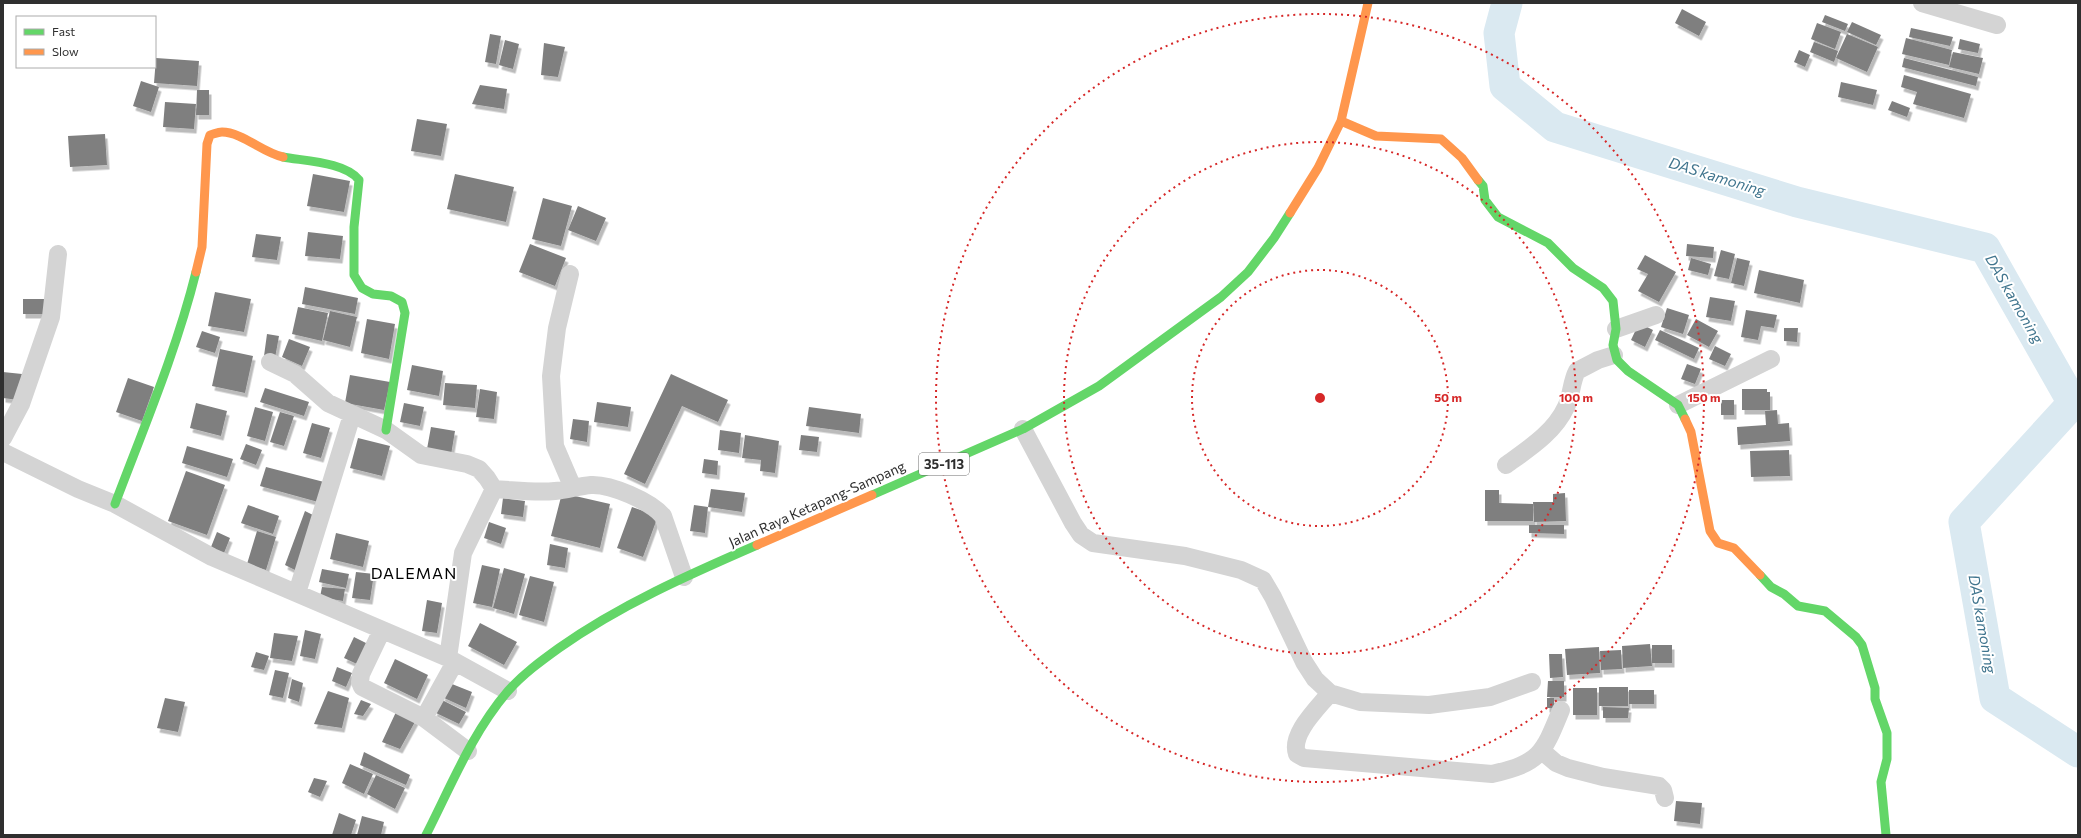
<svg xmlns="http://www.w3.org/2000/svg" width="2081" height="838" font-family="Commissioner,sans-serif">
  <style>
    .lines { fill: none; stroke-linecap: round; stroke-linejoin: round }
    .river { stroke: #dae9f1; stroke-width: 31 }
    .building { fill: #7f7f7f; filter: url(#shadow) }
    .street { stroke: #d4d4d4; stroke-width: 18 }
    .fast { stroke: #63d668; stroke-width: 9 }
    .slow { stroke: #ff974d; stroke-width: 9 }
    .ring { fill: none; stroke: #d62828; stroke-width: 2; stroke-dasharray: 2 4 }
    .labels { text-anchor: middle; stroke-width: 4; stroke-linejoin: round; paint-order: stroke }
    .shield { fill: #fff; stroke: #6d6d6d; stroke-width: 1 }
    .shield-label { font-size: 13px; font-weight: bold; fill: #2f2f2f }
    .street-label { font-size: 14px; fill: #2f2f2f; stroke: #fff }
    .water-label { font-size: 15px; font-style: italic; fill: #40758e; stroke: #fff }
    .quarter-label { font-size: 16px; letter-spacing: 1px; fill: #000; stroke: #fff }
    .centre { fill: #d62828; stroke: #fff; stroke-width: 2 }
    .ring-label { font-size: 12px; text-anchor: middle; font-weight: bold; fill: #d62828; stroke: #fff; stroke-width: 4; stroke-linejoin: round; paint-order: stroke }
  </style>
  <defs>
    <filter id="shadow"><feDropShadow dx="2.5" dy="4.5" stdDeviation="0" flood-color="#0004"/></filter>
  </defs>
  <rect width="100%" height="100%" fill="#fff"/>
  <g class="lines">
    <path class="river" d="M1507 3 1499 33 1505 86 1555 127 1797 202 1985 248 2073 403 1964 522 1995 698 2078 752"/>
  </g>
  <path class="building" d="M1682 9 1706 22 1699 36 1675 23Z
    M1825 15 1848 24 1845 31 1822 22Z
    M1852 22 1881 35 1876 45 1847 32Z
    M1817 23 1841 32 1835 49 1811 39Z
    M1911 28 1953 37 1950 46 1909 37Z
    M490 34 501 36 496 64 485 62Z
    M1847 34 1878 47 1867 72 1836 58Z
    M1906 38 1952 50 1949 65 1902 54Z
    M1960 39 1980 44 1978 53 1958 49Z
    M505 40 519 44 513 69 499 65Z
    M1814 42 1838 51 1834 62 1810 52Z
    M544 43 565 47 558 77 541 75Z
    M1799 50 1810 55 1805 67 1794 62Z
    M1953 52 1983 58 1979 74 1949 67Z
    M156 58 199 61 197 86 154 83Z
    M1904 58 1978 77 1976 86 1902 67Z
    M1904 75 1971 94 1964 118 1913 104 1917 92 1901 87Z
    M141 81 159 87 151 112 133 106Z
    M1841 82 1877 90 1873 105 1838 97Z
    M480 85 507 89 504 109 472 104Z
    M197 90H209V115H196Z
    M1892 101 1910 108 1907 117 1888 110Z
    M165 102 196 104 194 129 163 127Z
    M417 119 447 124 441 156 411 151Z
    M105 134 107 165 70 167 68 136Z
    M313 174 350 181 344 212 307 206Z
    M455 174 514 187 506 222 447 209Z
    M543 198 572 206 561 246 532 239Z
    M578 206 606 218 596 241 568 230Z
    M308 232 343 236 340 259 305 256Z
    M256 234 281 237 277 260 252 257Z
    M530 244 566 258 555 286 519 272Z
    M1687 244 1714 247 1713 258 1686 256Z
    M1721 250 1735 254 1729 279 1714 276Z
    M1645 255 1676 272 1659 302 1638 291 1648 274 1637 269Z
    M1691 258 1711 264 1708 275 1688 270Z
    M1737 258 1750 261 1744 286 1731 283Z
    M1759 270 1804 280 1800 303 1754 293Z
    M305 287 358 298 355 314 302 304Z
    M215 292 251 299 244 332 208 326Z
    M1710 297 1735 301 1731 321 1706 317Z
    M23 299H48V314H23Z
    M298 307 328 313 322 341 292 334Z
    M1667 308 1689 315 1683 334 1661 327Z
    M1746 310 1777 315 1774 328 1761 326 1758 340 1741 337Z
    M330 311 357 317 350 347 323 340Z
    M367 319 395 324 389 359 361 353Z
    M1696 319 1718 331 1709 347 1687 335Z
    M1639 323 1653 330 1645 347 1631 340Z
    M1784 328H1798L1797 342 1784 341Z
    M1660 330 1699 348 1694 359 1655 340Z
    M202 331 220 337 215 353 196 347Z
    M267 334 279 336 275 358 264 356Z
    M289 339 310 347 302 366 282 357Z
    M1715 346 1731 354 1725 366 1709 359Z
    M220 349 253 356 245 393 212 386Z
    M1687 364 1701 369 1695 384 1681 379Z
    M412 365 443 371 439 396 407 390Z
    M3 372 22 374 18 400 3 398Z
    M671 374 728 400 718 422 682 406 645 484 624 474Z
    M350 375 390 382 384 410 345 403Z
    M128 378 154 387 142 421 116 412Z
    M445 383 477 385 475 408 443 405Z
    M265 388 309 402 304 416 260 402Z
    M480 389 497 392 494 419 476 417Z
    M1742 389H1767V392H1770V410H1742Z
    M1721 400H1734V415H1721Z
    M597 402 631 407 628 427 594 422Z
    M196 403 227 411 221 436 190 428Z
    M404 403 424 407 420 426 400 422Z
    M255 407 273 412 265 441 247 436Z
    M809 407 861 414 859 433 806 426Z
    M1777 410 1778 424 1789 423 1790 441 1738 445 1737 427 1766 425 1765 411Z
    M280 412 294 416 284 446 270 442Z
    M573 419 589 421 587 442 570 439Z
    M312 423 330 428 321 458 303 453Z
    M431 427 455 431 451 455 427 449Z
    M720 430 741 433 739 453 718 450Z
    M745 435 779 441 775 473 760 471 761 460 742 458Z
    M801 435 819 437 817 452 799 450Z
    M358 438 390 446 382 476 350 468Z
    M246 444 262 450 256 465 240 459Z
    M187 446 233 459 227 477 182 463Z
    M1789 450 1790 476 1751 477 1750 451Z
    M704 459 718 461 717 475 702 473Z
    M266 467 324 482 318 502 260 486Z
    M186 471 225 485 207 535 168 521Z
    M711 489 745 493 742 512 708 507Z
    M1485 490H1499V503L1533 504V521H1485Z
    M562 493 610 504 600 548 551 536Z
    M1565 493 1566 521 1534 522 1533 502H1553V494Z
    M503 498 525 501 523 517 501 514Z
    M248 505 279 516 273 534 241 523Z
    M694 505 708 507 705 533 690 531Z
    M632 507 658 516 643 557 617 548Z
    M305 511 315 516 297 571 285 565Z
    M489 522 506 528 501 544 484 538Z
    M1529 525H1564V534L1529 533Z
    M257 531 276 537 266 570 247 564Z
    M217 532 230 538 224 553 211 547Z
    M336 533 369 541 363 567 330 559Z
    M550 544 568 548 565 568 547 565Z
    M482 565 500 569 492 607 473 603Z
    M504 568 525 574 514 614 493 608Z
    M322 569 349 574 346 588 319 582Z
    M356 572 374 574 370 600 352 598Z
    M530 576 554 582 544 622 519 615Z
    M322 587 345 589 343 601 320 597Z
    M427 600 442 603 437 633 422 631Z
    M480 623 517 642 504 665 468 646Z
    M305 630 321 634 315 659 300 656Z
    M274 633 298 636 292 661 270 658Z
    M354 637 368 644 357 664 344 658Z
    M1650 644 1652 666 1623 668 1622 646Z
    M1652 645H1672V663H1652Z
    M1599 647 1600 673 1567 675 1565 649Z
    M1621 650 1622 669 1601 670 1600 651Z
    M256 652 269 656 264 670 251 667Z
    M1549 654H1562L1563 677 1550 678Z
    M395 659 428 675 417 699 384 683Z
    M337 667 352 673 346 687 332 681Z
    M275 670 289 673 283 698 269 695Z
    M292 679 303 683 299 702 288 698Z
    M1548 681H1564V697H1547Z
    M447 682 472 692 466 708 442 697Z
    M1599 687H1628V706H1599Z
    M1573 688H1597V715H1573Z
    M1629 690H1654V704H1629Z
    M328 691 349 698 342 728 314 724Z
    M165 698 185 702 178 732 157 728Z
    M1547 698H1554V708H1547Z
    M440 699 466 712 459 724 434 712Z
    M361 700 371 704 363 716 354 714Z
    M1603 707 1629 708 1628 718H1603Z
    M396 712 416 720 400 749 382 742Z
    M364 752 410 775 406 785 360 765Z
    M350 764 373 774 364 794 342 783Z
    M376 775 405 788 395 809 367 794Z
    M314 778 327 781 320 797 308 792Z
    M1676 801 1702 803 1700 824 1674 821Z
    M339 813 356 820 351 835H332Z
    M362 816 384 822 381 835H357Z"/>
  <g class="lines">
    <path class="street" d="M1922 3 1997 25
      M570 274 557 328 551 376 555 446 573 488
      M1616 329 1656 315
      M270 362 295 374 328 403 386 430 421 455 467 464 479 469 487 478 494 489C514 490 535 493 555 491 567 490 579 486 591 485 611 484 650 501 663 516L684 577
      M1678 405 1771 359
      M1023 429 1073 523 1081 535 1093 543 1185 556 1241 570 1263 580 1273 597 1304 662 1315 679 1330 693 1360 702 1429 705 1490 697 1532 682
      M3 438 21 404 51 317 58 254
      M3 452 78 489 115 504 212 557 448 658 508 691
      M1506 465C1528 449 1554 433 1566 407 1572 395 1571 382 1577 371L1598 360 1614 355
      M297 593 352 415
      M382 630 361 674 360 682 362 687 424 718 468 751
      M448 658 463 553 494 489
      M1330 693C1317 709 1290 734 1297 754L1304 758 1492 774C1540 763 1543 754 1561 710
      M424 718 455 662
      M1542 751 1556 763 1568 768 1603 777 1659 786 1663 790 1665 798"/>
    <path class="fast" d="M283 157C304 161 346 162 359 180L354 227V275L362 288 373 294 391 296 402 302 405 313 386 430
      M1478 180 1483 186 1485 200 1498 217 1548 243 1573 268 1603 288 1613 301 1616 329 1613 345 1617 360 1628 371 1678 405 1685 419
      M872 495 1023 429 1099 386 1221 297 1248 272 1274 238 1290 213
      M115 504C144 427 176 352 196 272
      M1760 575 1771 587 1784 594 1798 606 1825 611 1856 637 1862 645 1875 688V699L1887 733V759L1881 782 1886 835
      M426 835C451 786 472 733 508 691 523 674 541 661 559 648 620 605 688 575 757 545"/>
    <path class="slow" d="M1341 121 1376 136 1441 139 1462 158 1478 180
      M1290 213 1318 168 1341 121 1368 3
      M196 272 202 247 207 144 210 135C214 134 218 132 222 132 242 132 263 153 283 157
      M1685 419 1691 432 1710 531 1718 543 1734 548 1760 575
      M757 545 872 495"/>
  </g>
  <g class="ring">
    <circle cx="1320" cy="398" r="128"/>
    <circle cx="1320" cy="398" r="256"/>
    <circle cx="1320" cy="398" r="384"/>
  </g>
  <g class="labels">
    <rect class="shield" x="919" y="453" width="50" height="22" rx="3"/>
    <g class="shield-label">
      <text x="944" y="469">35-113</text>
    </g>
    <g class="street-label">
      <text transform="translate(817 504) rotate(-24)" y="5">Jalan Raya Ketapang-Sampang</text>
    </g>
    <g class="water-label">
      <text transform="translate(1717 177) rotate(17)" y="5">DAS kamoning</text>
      <text transform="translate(2014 299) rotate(60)" y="5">DAS kamoning</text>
      <text transform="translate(1982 624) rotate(80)" y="5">DAS kamoning</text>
    </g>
    <g class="quarter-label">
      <text x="414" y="579">DALEMAN</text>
    </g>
  </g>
  <circle cx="1320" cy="398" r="6" class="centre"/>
  <g class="ring-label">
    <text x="1448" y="402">50 m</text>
    <text x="1576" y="402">100 m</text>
    <text x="1704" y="402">150 m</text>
  </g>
  <rect width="2081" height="838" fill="none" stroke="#2f2f2f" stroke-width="8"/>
  <rect x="16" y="16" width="140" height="52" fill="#ffffff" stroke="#acacac"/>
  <rect x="24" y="29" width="20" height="6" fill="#63d668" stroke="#acacac"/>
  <text x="52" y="36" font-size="12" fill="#2f2f2f">Fast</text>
  <rect x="24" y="49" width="20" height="6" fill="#ff974d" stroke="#acacac"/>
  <text x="52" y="56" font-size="12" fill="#2f2f2f">Slow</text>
</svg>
